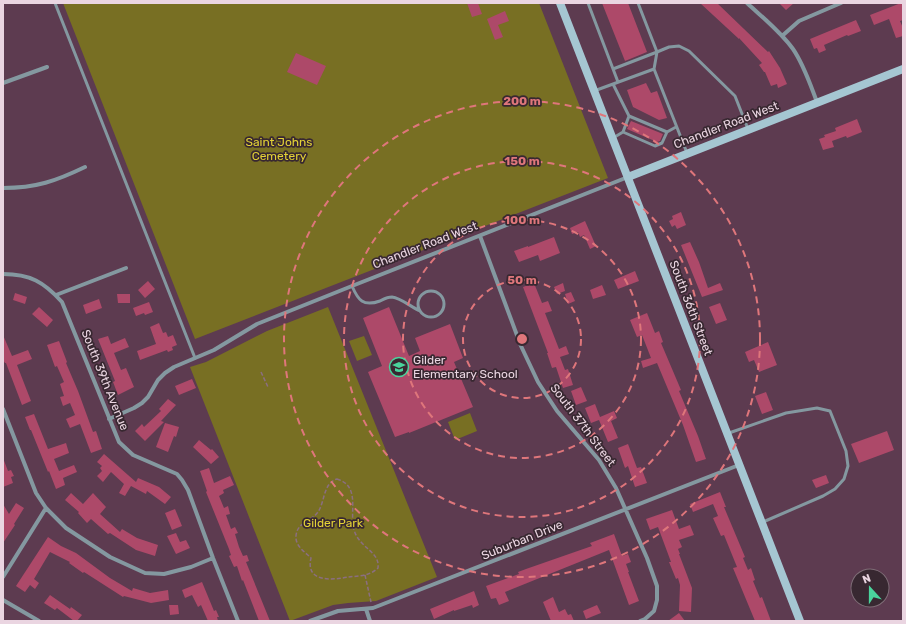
<svg xmlns="http://www.w3.org/2000/svg" width="906" height="624" font-family="Rubik,sans-serif">
  <style>
    .green { fill: #786f23 }
    .building { fill: #ad4969 }
    .lines { fill: none; stroke-linecap: round; stroke-linejoin: round }
    .path { stroke: #8b6e80; stroke-width: 1.5; stroke-dasharray: 4 2; stroke-linecap: butt }
    .service { stroke: #8498a0; stroke-width: 3 }
    .minor { stroke: #8498a0; stroke-width: 4 }
    .secondary { stroke: #a5c6d2; stroke-width: 8 }
    .ring { fill: none; stroke: #df767b; stroke-width: 2; stroke-dasharray: 7 5 }
    .labels { text-anchor: middle; stroke-width: 3.5; stroke-linejoin: round; paint-order: stroke }
    .street-label { font-size: 12px; fill: #ead5e1; stroke: #382831 }
    .park-label { font-size: 12px; fill: #e3d236; stroke: #382831 }
    .poi-label { font-size: 12px; fill: #ead5e1; stroke: #382831; text-anchor: start }
    .centre { fill: #df767b; stroke: #382831; stroke-width: 2 }
    .ring-label { font-size: 12px; text-anchor: middle; font-weight: bold; fill: #df767b; stroke: #382831; stroke-width: 3.5; stroke-linejoin: round; paint-order: stroke }
  </style>
  <rect width="100%" height="100%" fill="#5d3b50"/>
  <path class="green" d="M63 3H539L608 178 195 339Z
    M328 307 437 577 376 601 348 603 333 605 290 621 190 367 206 362 267 331Z
    M364 336 372 355 357 361 349 341Z
    M470 413 477 431 455 440 448 422Z"/>
  <path class="building" d="M467 3H478L482 14 472 17Z
    M602 3H628L647 52 625 61Z
    M700 3H717L768 52 769 51 780 68 787 84 778 88 777 84 771 86 765 72H764L759 65 762 63 739 38V39Z
    M779 3H794L786 10Z
    M901 3H903V20L900 21 903 28V36L896 38 889 19 874 25 870 15Z
    M505 11 509 21 498 25 503 37 495 40 487 19Z
    M856 20 861 31 848 36 847 35 824 45 826 50 819 53 817 48 814 49 810 39Z
    M296 53 326 66 317 85 287 72Z
    M646 83 651 93 657 91 667 118 659 120 633 107 627 90Z
    M857 119 862 132 847 138 846 136 832 141 834 147 823 150 819 139 825 137 824 135 836 131 835 128Z
    M631 121 663 134 660 141 657 142 627 129Z
    M681 212 686 225 677 229 675 225 672 227 669 221 673 219 672 216Z
    M585 221 596 246 590 249 584 235 580 237 578 232 572 234 570 228Z
    M554 237 560 253 540 261 538 255 519 262 514 251 528 246V247Z
    M690 242 699 262 708 288 720 283 723 290 702 297 681 245Z
    M635 271 639 281 618 289 614 280Z
    M148 281 155 289 145 298 138 290Z
    M534 283 542 303 548 301 552 311 545 313 559 349 566 346 569 354 560 357 565 370 568 369 573 385 563 388 556 367 552 368 547 353H548L523 287Z
    M563 283 565 291 557 294 554 287Z
    M602 285 606 295 593 299 590 290Z
    M571 292 575 301 568 304 565 294Z
    M15 293 27 297 25 304 13 300Z
    M117 294H130V303H118Z
    M99 299 102 308 86 314 83 305Z
    M149 302 153 312 145 315 144 313 136 316 133 308Z
    M720 303 727 320 716 324 709 307Z
    M39 307 53 320 47 327 32 314Z
    M389 307 409 356 420 351 415 338 450 324 463 358 454 362 473 407 409 433V432L395 437 368 372 382 366 363 318Z
    M647 313 655 333 659 331 663 342 661 343 664 350 681 390 679 391 698 436 706 459 696 462 683 425 657 363 643 368 641 361 651 358 642 335 637 337 630 320Z
    M159 323 163 333 166 332 168 337 173 335 177 345 172 347 173 350 168 352 167 350 140 360 137 351 156 344 150 327Z
    M3 335 12 356 28 350 32 359 17 365 31 401 22 405 6 363H5L3 360Z
    M108 336 111 344 125 338 129 347 114 353 121 370 126 368 134 387 118 395 113 382 115 381 98 339Z
    M59 341 67 362 66 363 78 391 93 432 96 431 102 449 91 453 80 424 70 428 66 419 75 415 70 403 63 406 60 397 64 396 60 384 64 382 57 366 55 367 47 345Z
    M768 342 777 365 759 372 754 360 749 362 745 352Z
    M192 379 196 388 179 395 175 386Z
    M581 387 587 401 576 405 571 391Z
    M766 392 773 410 762 414 755 396Z
    M168 399 176 405 161 421 164 422 145 441 135 431 142 424 144 427 161 411 159 409Z
    M595 404 600 417 614 411 617 418 611 421 618 438 608 442 599 420 591 423 585 408Z
    M34 414 48 449 66 443 69 453 54 459 59 471 74 465 77 472 63 478 65 485 56 489 49 471 48 472 31 430H30L25 417Z
    M165 423 179 427 176 437 174 436 168 452 156 447Z
    M887 431 894 450 859 463 851 444Z
    M199 440 211 450 212 449 219 457 211 464 193 447Z
    M628 444 637 468 641 467 647 483 635 487 628 466 625 468 618 448Z
    M104 454 136 482 138 478 159 487 171 497 165 504 147 491 146 494 131 486 125 496 119 493 124 484 111 472 103 482 97 476 102 471 100 468 102 466 97 462Z
    M3 458 8 471 11 470 14 476 11 477 13 483 3 487Z
    M209 468 214 483 230 476 234 485 223 490 224 493 219 496 224 508 228 506 230 514 226 515 231 529 235 527 238 533 235 534 239 547 243 556 247 555 249 561 246 562 270 621H259L243 580 242 581 237 566 234 567 229 556 231 555 229 549 206 492 207 491 200 471Z
    M826 475 829 483 816 488 812 480Z
    M720 492 726 507H724L745 557 743 558 748 570 751 568 755 580 753 581 760 598 762 597 771 621H755L733 568 737 567 724 535 721 536 713 518 718 516 713 504 693 512 690 504Z
    M71 493 83 504 93 493 106 507 100 514 120 532 122 529 137 538 158 545 155 556 136 550 110 533 108 534 91 519 87 523 78 513 79 512 65 500Z
    M16 503 24 508 14 524 15 525 3 543V504L9 514Z
    M175 509 182 526 172 530 165 513Z
    M672 510 679 529 690 525 694 535 679 540 682 547 678 549 680 554H679L692 588 691 612 679 611 680 585 678 578 676 579 669 562H671L658 527 650 530 646 519Z
    M176 533 180 542 186 540 190 548 176 554 167 536Z
    M614 534 622 556 628 554 631 562 626 564 629 572H628L639 601 629 605 609 550 505 592 509 601 499 605 496 598 491 599 486 586 519 574 518 572 526 569 592 546 590 543Z
    M48 537 61 546 76 553 110 578 132 591 133 588 150 593 168 590 169 600 151 603 124 596 123 597 84 572 83 573 69 563 70 562 50 552 34 579 39 583 35 589 30 585 25 592 16 586Z
    M202 582 214 611 216 610 219 617H217L218 621H208L201 605 198 607 192 595 185 598 182 590Z
    M474 591 479 605 473 608 472 605 454 611V610L434 619 430 609Z
    M50 595 70 609 71 607 82 615 77 621H74L57 608 55 610 44 603Z
    M553 597 559 612 565 609 568 615 571 614 574 621H551L543 602Z
    M169 605H178L179 614 170 615Z
    M597 605 601 613 586 619 583 611Z
    M679 613 685 621H668Z"/>
  <g class="lines">
    <path class="path" d="M261 372 268 387
      M337 479C361 486 349 512 354 530 360 549 380 551 378 568 370 576 358 576 348 577 333 580 305 583 311 558 305 552 295 546 296 536 297 522 311 522 318 512 325 502 323 483 337 479Z
      M365 575 371 602"/>
    <path class="service" d="M55 3 195 358
      M588 3 618 82
      M638 3 657 52 669 47 679 46 689 51 735 96 748 129
      M613 69 657 52
      M654 69 657 52
      M613 84 629 116 623 132
      M594 91 654 69 687 153
      M629 116 667 132
      M613 138 623 132 655 146 662 143 667 132 676 127
      M352 286C358 300 363 307 380 301 384 299 387 297 392 297 401 298 411 307 420 311
      M418 304a13 13 0 1 1 26 0a13 13 0 1 1-26 0Z
      M729 433 786 413 817 408 830 411 846 451 848 466 844 479 835 489 823 496 763 522"/>
    <path class="minor" d="M747 3C762 17 780 31 793 49 804 65 810 84 817 102
      M782 36 799 21 841 3
      M3 83 47 67
      M3 188C36 188 56 181 85 167
      M480 236 521 346 538 382 557 411 599 460 616 488 647 558 657 586V600L654 611 645 619 640 621
      M3 274C30 274 44 282 62 302L119 442 133 455 177 474 182 480 188 490 213 558 238 621
      M56 295 126 268
      M3 409 36 493 46 508 66 528 110 557 145 573 164 574 191 567 213 558
      M109 419 134 408 142 403 148 397 158 380 165 373 174 367 214 350 257 324 352 286 628 177
      M3 577 46 508
      M3 600 39 621
      M366 609 370 621
      M310 621 338 611 373 608 739 465"/>
    <path class="secondary" d="M560 3 800 621
      M628 177 903 69"/>
  </g>
  <g class="ring">
    <circle cx="522" cy="339" r="59"/>
    <circle cx="522" cy="339" r="119"/>
    <circle cx="522" cy="339" r="178"/>
    <circle cx="522" cy="339" r="238"/>
  </g>
  <defs>
    <symbol id="school-ring" viewBox="-11 -11 22 22"><circle r="9.5" fill="#382831" stroke="#4ad49c" stroke-width="1.5"/><path d="M0-5L7-2L0 1L-7-2ZM-4 1L0 2.5L4 1V4Q0 6-4 4Z" fill="#4ad49c"/></symbol>
  </defs>
  <g fill-rule="evenodd">
    <use href="#school-ring" x="388" y="356" width="22" height="22"/>
  </g>
  <g class="labels">
    <g class="street-label">
      <text transform="translate(726 125) rotate(-21)" y="4">Chandler Road West</text>
      <text transform="translate(425 245) rotate(-21)" y="4">Chandler Road West</text>
      <text transform="translate(691 308) rotate(69)" y="4">South 36th Street</text>
      <text transform="translate(105 380) rotate(68)" y="4">South 39th Avenue</text>
      <text transform="translate(583 425) rotate(53)" y="4">South 37th Street</text>
      <text transform="translate(522 540) rotate(-22)" y="4">Suburban Drive</text>
    </g>
    <g class="park-label">
      <text x="279" y="146">Saint Johns<tspan x="279" dy="14">Cemetery</tspan></text>
      <text x="333" y="527">Gilder Park</text>
    </g>
    <g class="poi-label">
      <text x="413" y="364">Gilder<tspan x="413" dy="14">Elementary School</tspan></text>
    </g>
  </g>
  <circle cx="522" cy="339" r="6" class="centre"/>
  <g class="ring-label">
    <text x="522" y="105">200 m</text>
    <text x="522" y="165">150 m</text>
    <text x="522" y="224">100 m</text>
    <text x="522" y="284">50 m</text>
  </g>
  <rect width="906" height="624" fill="none" stroke="#ead5e1" stroke-width="8"/>
  <g transform="translate(870 588) rotate(339)"><circle r="19" fill="#382831" stroke="#7f6d77"/>
  <path d="M0-3L7 15L0 10L-7 15Z" fill="#4ad49c"/>
  <text y="-6" font-size="11" font-weight="bold" text-anchor="middle" fill="#ead5e1">N</text>
  </g>
</svg>
